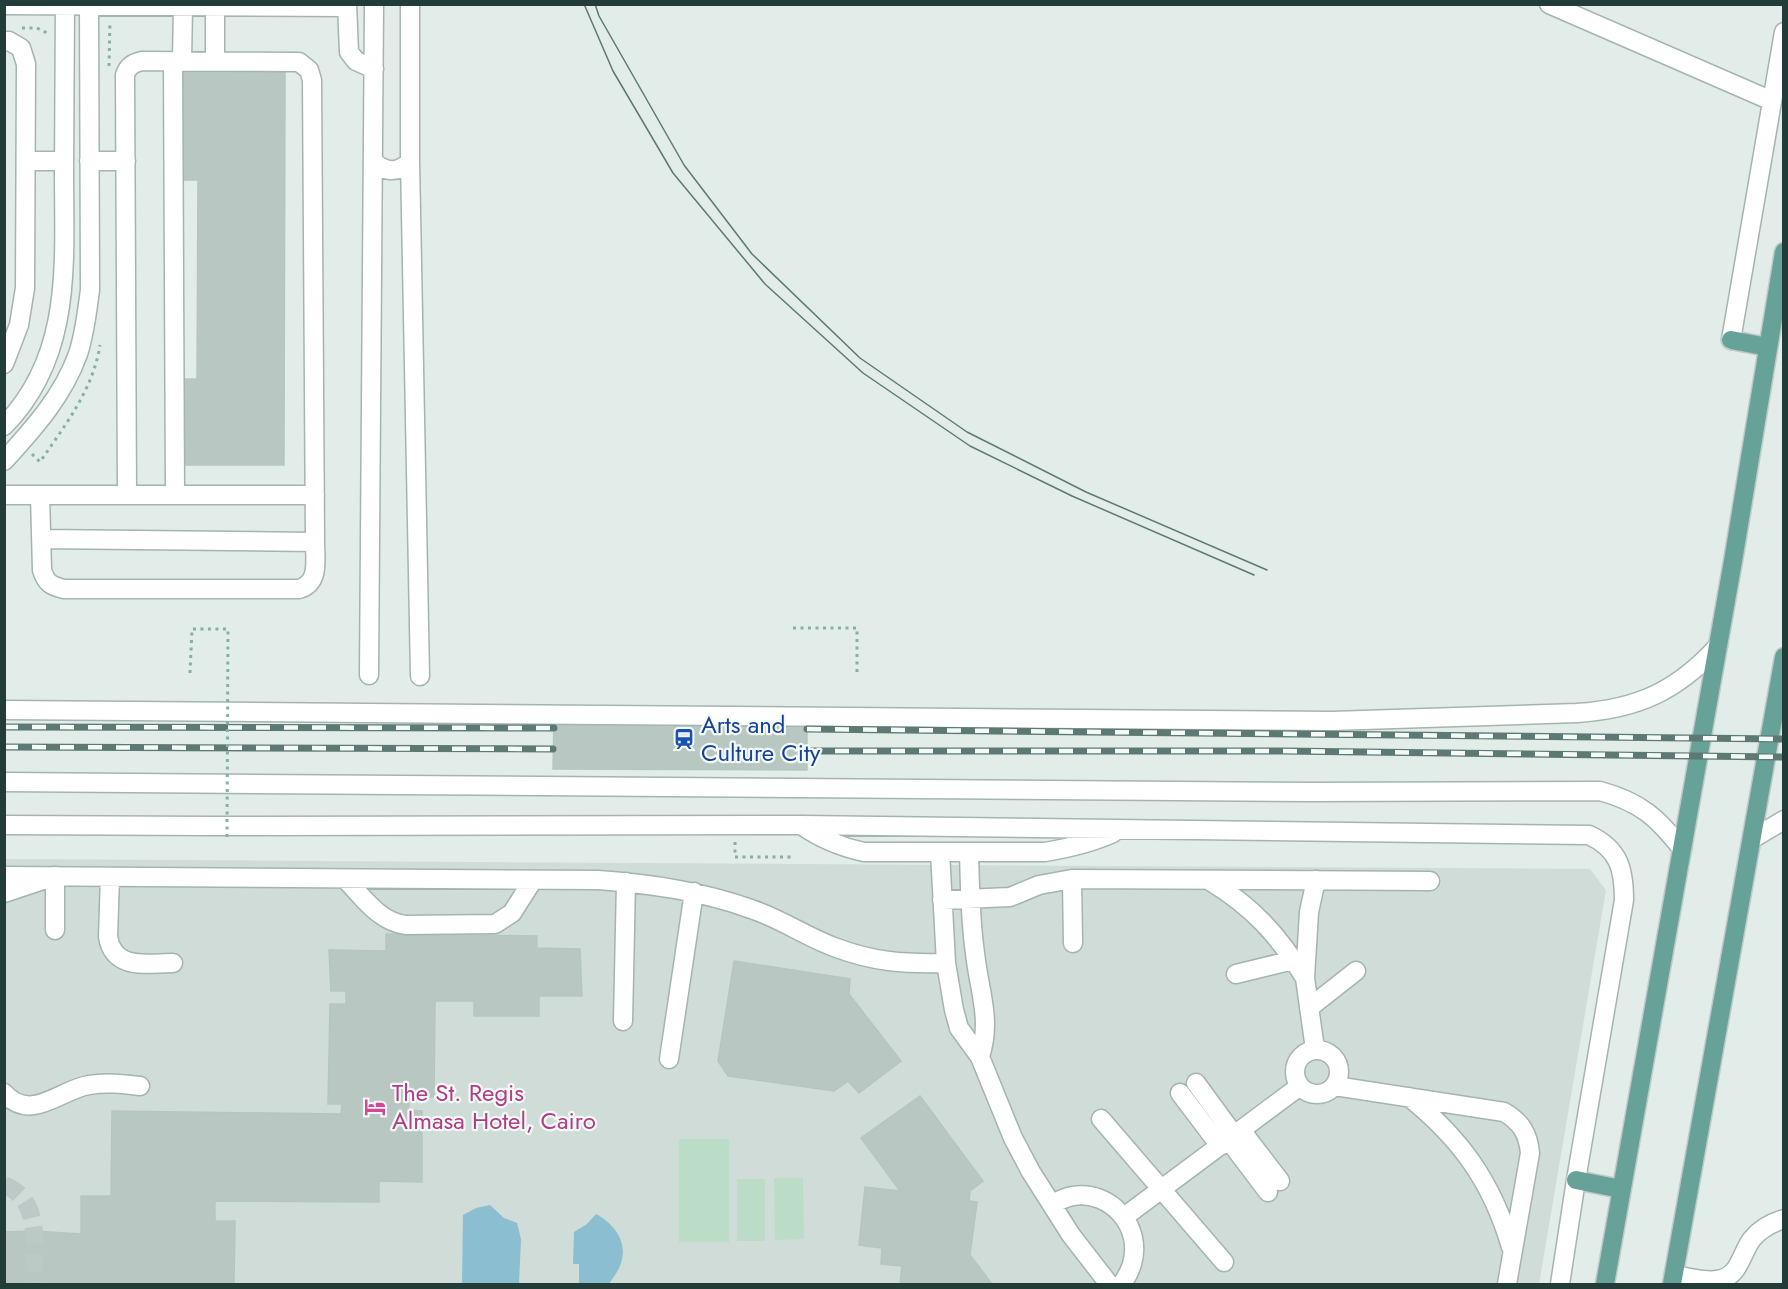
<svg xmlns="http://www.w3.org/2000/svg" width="1788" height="1289" font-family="Jost,sans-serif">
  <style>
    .built { fill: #d0dcd8 }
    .green { fill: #bbddc8 }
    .water { fill: #8bbed1 }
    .building { fill: #b8c7c2; stroke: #b5c6c1; stroke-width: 1.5 }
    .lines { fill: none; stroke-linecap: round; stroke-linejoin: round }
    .minor-tunnel { stroke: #bcc9c6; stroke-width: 18; stroke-dasharray: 18 9; stroke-linecap: butt }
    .minor-casing { stroke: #a5b4b1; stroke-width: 21 }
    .major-casing { stroke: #c1c9c8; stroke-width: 21 }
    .path { stroke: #83b0a7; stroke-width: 3; stroke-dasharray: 3 4.5; stroke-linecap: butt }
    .minor { stroke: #fff; stroke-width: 18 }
    .major { stroke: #67a299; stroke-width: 18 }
    .tram { stroke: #5d7974; stroke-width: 1.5 }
    .rail-casing { stroke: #5d7974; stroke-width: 7 }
    .rail { stroke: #f3f9f6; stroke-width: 4.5; stroke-dasharray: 14; stroke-linecap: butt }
    .path-bridge { stroke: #83b0a7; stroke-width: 3; stroke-dasharray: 3 4.5; stroke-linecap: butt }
    .labels { text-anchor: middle; stroke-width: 4.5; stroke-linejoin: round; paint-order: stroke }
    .transit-label { font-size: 24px; fill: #164399; stroke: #f3f9f6; text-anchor: start }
    .hotel-label { font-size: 24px; fill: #b23c85; stroke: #f3f9f6; text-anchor: start }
  </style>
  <rect width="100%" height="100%" fill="#e2ece9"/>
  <path class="built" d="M5 859 1590 869 1606 890 1539 1284H5Z"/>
  <path class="green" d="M679 1139H729V1242H679Z
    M774 1178H803L804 1239 775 1240Z
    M737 1179H765V1241H737Z"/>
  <path class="water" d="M490 1205 504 1218 517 1223 521 1239 519 1284H462L463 1215 476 1208Z
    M596 1214C614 1224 628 1241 621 1263 619 1270 613 1278 609 1284H579V1264H573L574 1232 587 1224Z"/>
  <path class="building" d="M183 71H285L284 465H184V379H197L198 180H183Z
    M554 719 807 721V770L553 769Z
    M386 934 537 936V948L580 949 582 996H539V1016H474V1001H435L434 1097H409V1110L422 1111V1182L379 1181V1202L215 1201V1221H235L234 1284H4V1232L33 1231 81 1234V1196H111L112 1111 341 1114 342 1104H328L330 1004H346V991H331L329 950 386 951Z
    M734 961 850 979 849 994 901 1061 859 1093 848 1081 834 1091 728 1076 718 1061Z
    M920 1096 983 1181 970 1191 969 1201 977 1202 970 1255 992 1284H900L902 1266 881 1264 882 1248 859 1245 865 1187 900 1191 861 1138Z"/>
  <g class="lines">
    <path class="minor-tunnel" d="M4 1185C44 1201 33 1249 33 1284"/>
    <defs>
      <path id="minor" d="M347 4 349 52 356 61 374 69
        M410 4V161L420 676
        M1549 4 1772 101
        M4 5 347 7
        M4 41H9L21 48 26 64 25 288 19 325 4 364
        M173 61 175 495
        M182 61 183 6
        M215 61V4
        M26 161H64
        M89 161H126
        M374 162C386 173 399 173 410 161
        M1731 340 1784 32
        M4 426C73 356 64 263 64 173 64 117 65 61 65 4
        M4 461C34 428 63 396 78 354 85 333 87 311 90 290L89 4
        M4 495H315
        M40 495 42 570C46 583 51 586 64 589H299C320 583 315 560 315 542L312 80 309 70 299 62 142 61C133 63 128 66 125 75L127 495
        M41 539 315 542
        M369 675 374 4
        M4 710 1332 721 1577 713C1638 709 1677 691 1718 646
        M4 782 1310 792 1600 791C1640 802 1657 817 1682 849
        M4 825 210 826 801 825 1589 835C1619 849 1624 869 1624 900L1576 1180 1560 1284
        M801 825C821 839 840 847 864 852H1045C1069 848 1091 843 1113 833
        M1752 839 1784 820
        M940 852 946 963 954 1010 959 1028 980 1057 1013 1138 1031 1172 1071 1235 1109 1284
        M969 852C970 885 970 919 975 953 979 991 992 1019 980 1057
        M4 876 598 880C651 884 701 891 751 909 779 918 805 936 834 947 874 962 903 964 946 963
        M110 877 108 937C114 971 147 963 173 963
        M345 879C363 897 379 922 406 925L495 924 512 913 533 880
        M1072 879 1073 943
        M1210 881C1253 907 1278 935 1305 978
        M4 893 55 876V930
        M942 900 1010 897 1039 885 1072 879 1430 881
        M1236 974 1293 960
        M1309 1008 1356 971
        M623 1021 626 882
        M1315 1049 1305 978 1309 912 1316 880
        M1295 1072a22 22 0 1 1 44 0a22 22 0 1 1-44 0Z
        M669 1059 694 892
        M1196 1083 1234 1135
        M1335 1086 1504 1112C1521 1122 1528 1133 1530 1153L1507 1284
        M4 1093C31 1123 59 1090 89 1085 106 1082 123 1084 140 1086
        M1180 1093 1220 1146
        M1409 1097C1461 1139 1492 1182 1511 1247
        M1101 1119 1224 1262
        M1241 1130 1280 1181
        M1228 1139 1268 1192
        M1052 1204C1058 1201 1066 1197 1073 1196 1111 1190 1143 1227 1132 1264 1130 1271 1126 1278 1122 1284
        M1124 1217 1300 1086
        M1674 1275C1688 1277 1703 1282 1717 1280 1740 1277 1740 1255 1752 1239 1760 1229 1771 1223 1784 1219"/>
      <path id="major" d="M1731 340 1768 347
        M1576 1180 1621 1189
        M1605 1284 1733 561 1784 252
        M1672 1284 1784 657"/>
    </defs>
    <use href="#minor" class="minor-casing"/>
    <use href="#major" class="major-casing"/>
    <path class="path" d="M22 28H37L47 33
      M109 66 110 21
      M32 454 40 462C65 425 93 390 100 345
      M793 628H857V674
      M190 673 192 629H228
      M735 842V857H793"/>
    <use href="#minor" class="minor"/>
    <use href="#major" class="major"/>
    <path class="tram" d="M584 4 613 71 673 173 765 284 863 373 970 446 1072 496 1254 575
      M595 4 599 16 684 165 752 254 860 358 967 432 1086 492 1267 570"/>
    <defs>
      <path id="rail" d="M4 727 554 728
        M807 729 1784 739
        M4 747 553 749
        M807 751H1283L1784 757"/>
    </defs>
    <use href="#rail" class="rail-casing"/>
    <use href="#rail" class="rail"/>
    <path class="path-bridge" d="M227 837 228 629"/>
  </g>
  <defs>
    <symbol id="station-bare" viewBox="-9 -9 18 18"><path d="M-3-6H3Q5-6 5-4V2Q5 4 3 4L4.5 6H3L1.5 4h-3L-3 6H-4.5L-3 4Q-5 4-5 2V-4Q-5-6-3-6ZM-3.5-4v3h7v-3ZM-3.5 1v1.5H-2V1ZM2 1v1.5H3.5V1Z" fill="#1a4fb4" stroke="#f3f9f6" stroke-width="2.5" paint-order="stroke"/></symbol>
    <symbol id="hotel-bare" viewBox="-9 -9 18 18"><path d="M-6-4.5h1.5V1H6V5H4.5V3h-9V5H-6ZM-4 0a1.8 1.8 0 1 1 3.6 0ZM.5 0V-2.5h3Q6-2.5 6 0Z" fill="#d1479c" stroke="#f3f9f6" stroke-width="2.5" paint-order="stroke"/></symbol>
  </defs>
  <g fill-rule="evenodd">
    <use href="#station-bare" x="669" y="724" width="30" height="30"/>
    <use href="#hotel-bare" x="360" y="1092" width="30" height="30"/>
  </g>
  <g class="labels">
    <g class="transit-label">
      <text x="701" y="733">Arts and<tspan x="701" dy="28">Culture City</tspan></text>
    </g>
    <g class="hotel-label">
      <text x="392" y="1101">The St. Regis<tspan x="392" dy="28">Almasa Hotel, Cairo</tspan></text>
    </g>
  </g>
  <rect width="1788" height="1289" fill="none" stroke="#223d39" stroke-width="12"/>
</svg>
